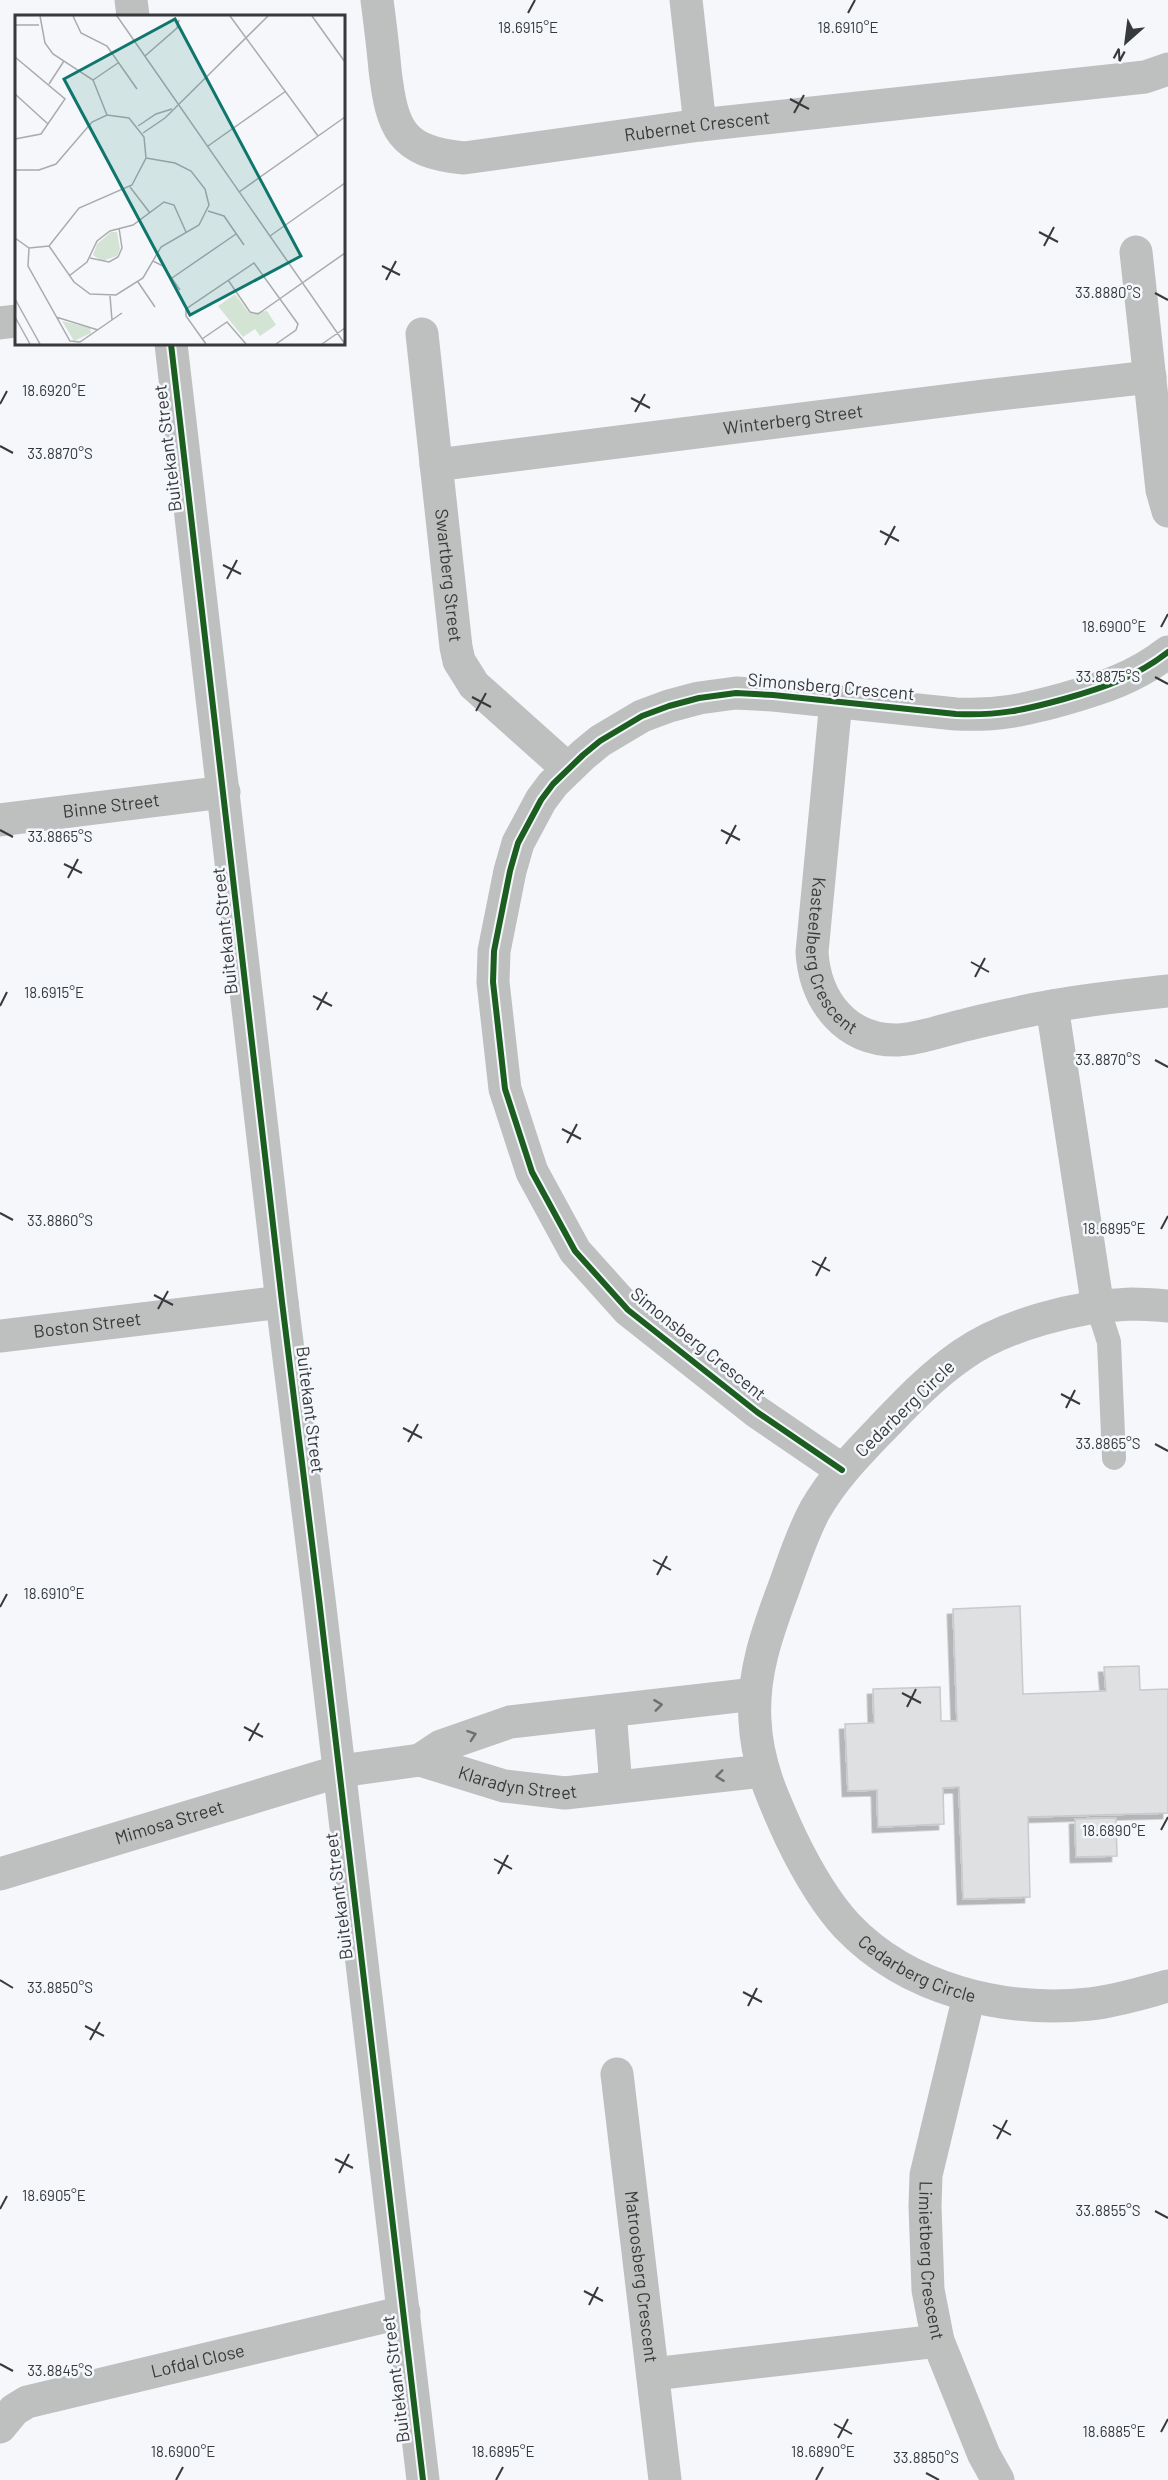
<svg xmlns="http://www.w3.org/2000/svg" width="1168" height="2480" font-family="Barlow,sans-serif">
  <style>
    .building { fill: #dee0e2; stroke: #c8cacc; stroke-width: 1.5; filter: url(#shadow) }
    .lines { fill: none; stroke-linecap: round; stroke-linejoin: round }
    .lane { stroke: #bebfbf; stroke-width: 24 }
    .street { stroke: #bebfbf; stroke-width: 33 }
    .cycleway-casing { stroke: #f4f7fb; stroke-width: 10 }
    .cycleway { stroke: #1b5e20; stroke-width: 6 }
    .oneway { stroke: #6e6f70 }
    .ticks { fill: none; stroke: #38393b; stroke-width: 2 }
    .labels { text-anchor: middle; stroke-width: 5; stroke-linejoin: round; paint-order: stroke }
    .street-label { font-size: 18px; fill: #38393b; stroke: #f4f7fb }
    .inset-road { fill: none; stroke: #a9abae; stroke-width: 1.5 }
    .view { fill: #0f766e; fill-opacity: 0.15; stroke: #0f766e; stroke-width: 3 }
    .inset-edge { fill: none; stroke: #38393b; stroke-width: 3 }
    .ticks-label { font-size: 15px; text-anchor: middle; fill: #38393b; stroke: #f4f7fb; stroke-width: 5; stroke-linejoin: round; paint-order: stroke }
  </style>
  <defs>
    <filter id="shadow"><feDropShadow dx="-5.5" dy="5.5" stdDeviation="0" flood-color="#0004"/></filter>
  </defs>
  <rect width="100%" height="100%" fill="#f5f7fa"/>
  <path class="building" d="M1020 1606 1023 1694 1106 1691 1104 1667 1139 1666 1140 1690 1168 1689V1813L1028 1817 1030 1897 963 1899 959 1787 943 1788 944 1824 878 1827 877 1790 848 1791 845 1724 874 1723 873 1689 940 1687 941 1721H957L953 1609Z
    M1116 1818 1117 1856 1076 1857 1075 1819Z"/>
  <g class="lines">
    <path class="lane" d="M1098 1308 1109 1342 1114 1458"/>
    <g class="street">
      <path d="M131 0 133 16"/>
      <path id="s1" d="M377 0C380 23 383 46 385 70 392 128 400 152 464 158L700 125 1145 77 1168 69"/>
      <path d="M686 0 700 125"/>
      <path d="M1136 252 1162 490 1168 511"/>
      <path d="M0 323 16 321"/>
      <path id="s2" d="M422 334 456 647 459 661 474 685 568 769"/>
      <path d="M171 344 282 1302 319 1599 423 2480"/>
      <path id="s3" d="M436 465 983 396 1150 377"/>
      <path id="s4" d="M836 701 812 952C815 1000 845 1041 898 1040 920 1039 943 1030 965 1025 988 1019 1012 1014 1036 1009 1080 1000 1124 996 1168 991"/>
      <path id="s5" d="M0 820 224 792"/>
      <path d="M1052 1006 1098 1308"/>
      <path id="s6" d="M1168 1306C1156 1305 1143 1304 1131 1304 1078 1306 1006 1324 962 1355 933 1375 909 1400 885 1425 859 1452 834 1477 815 1510 801 1536 793 1563 783 1590 767 1633 752 1675 755 1721 757 1764 773 1799 791 1838 806 1869 823 1900 847 1926 908 1990 1004 2013 1090 2004 1117 2001 1142 1993 1168 1986"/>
      <path id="s7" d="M0 1336 282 1302"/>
      <path d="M842 1470 757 1412 628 1310 575 1251 532 1172 505 1089 493 982 494 951 510 871 518 843 541 800 553 784 583 755 600 741 642 716 669 706 699 698 736 693 773 695 956 714C998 716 1024 710 1064 699 1103 688 1136 677 1168 652"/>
      <path d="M610 1711 616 1787"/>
      <path d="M420 1760 441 1746 510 1722 755 1694"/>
      <path id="s8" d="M0 1874 340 1771 420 1760 504 1786 565 1793 763 1771"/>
      <path id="s9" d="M969 1996 926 2175 925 2206 928 2290 938 2341 984 2455 998 2480"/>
      <path id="s10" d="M617 2074 665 2480"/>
      <path d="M653 2374 938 2341"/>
      <path id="s11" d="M0 2427 14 2410 27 2402 404 2312"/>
    </g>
    <defs>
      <path id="cycleway" d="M171 344 282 1302 319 1599 423 2480
        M842 1470 757 1412 628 1310 575 1251 532 1172 505 1089 493 982 494 951 510 871 518 843 541 800 553 784 583 755 600 741 642 716 669 706 699 698 736 693 773 695 956 714C998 716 1024 710 1064 699 1103 688 1136 677 1168 652"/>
    </defs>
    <use href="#cycleway" class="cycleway-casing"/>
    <use href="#cycleway" class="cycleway"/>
  </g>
  <defs><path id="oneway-chevron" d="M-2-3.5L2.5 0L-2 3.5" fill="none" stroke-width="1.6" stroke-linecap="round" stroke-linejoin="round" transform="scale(1.5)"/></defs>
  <g class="oneway">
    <use href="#oneway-chevron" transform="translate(658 1705) rotate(-7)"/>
    <use href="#oneway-chevron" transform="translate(472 1735) rotate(-19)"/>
    <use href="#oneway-chevron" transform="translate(720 1776) rotate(173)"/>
  </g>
  <path class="ticks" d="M528 13 535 0M848 13 855 0M790 99 809 109M794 113 804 95M1039 232 1058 242M1044 246 1054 227M382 266 400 275M386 280 396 261M1155 293 1168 300M631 398 650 408M0 404 7 391M635 412 645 394M0 446 13 453M880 531 899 541M885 545 895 526M223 565 241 574M227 579 237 560M1161 627 1168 614M1155 677 1168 684M472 697 491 707M476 711 486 693M0 830 13 837M721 830 740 840M726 844 736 825M64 864 82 873M68 878 78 859M971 962 989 972M975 977 985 958M313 996 332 1006M0 1006 7 992M317 1010 327 992M1155 1060 1168 1067M562 1129 581 1139M567 1143 577 1124M0 1213 13 1220M1161 1229 1168 1216M812 1261 830 1271M816 1276 826 1257M154 1295 173 1305M158 1309 168 1291M1061 1394 1080 1404M1066 1408 1075 1390M403 1428 422 1438M408 1442 418 1424M1155 1444 1168 1451M653 1560 671 1570M657 1575 667 1556M0 1607 7 1594M902 1693 921 1703M907 1707 916 1689M244 1727 263 1737M249 1741 259 1723M1161 1830 1168 1817M494 1859 512 1869M498 1874 508 1855M0 1980 13 1988M743 1992 762 2002M748 2006 757 1988M85 2026 104 2036M90 2040 100 2022M993 2125 1011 2135M997 2139 1007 2120M335 2159 353 2168M339 2173 349 2154M0 2209 7 2196M1155 2211 1168 2218M584 2291 603 2301M589 2305 598 2287M0 2364 13 2371M834 2424 852 2434M1161 2432 1168 2419M838 2438 848 2419M926 2473 939 2480M176 2480 183 2467M496 2480 503 2467M816 2480 823 2467"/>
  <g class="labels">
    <g class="street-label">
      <text dy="6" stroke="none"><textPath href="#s1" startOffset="440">Rubernet Crescent</textPath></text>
      <text dy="6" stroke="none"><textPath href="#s3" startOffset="360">Winterberg Street</textPath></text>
      <text transform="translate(168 448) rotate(-97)" y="6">Buitekant Street</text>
      <text dy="6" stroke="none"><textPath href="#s2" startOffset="243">Swartberg Street</textPath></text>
      <text transform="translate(831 687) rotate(5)" y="6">Simonsberg Crescent</text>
      <text dy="6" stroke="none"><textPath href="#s5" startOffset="112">Binne Street</textPath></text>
      <text transform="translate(225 931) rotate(-96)" y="6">Buitekant Street</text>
      <text dy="6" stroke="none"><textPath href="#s4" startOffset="261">Kasteelberg Crescent</textPath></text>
      <text dy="6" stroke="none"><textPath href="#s7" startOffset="88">Boston Street</textPath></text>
      <text transform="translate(698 1344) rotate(39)" y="6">Simonsberg Crescent</text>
      <text transform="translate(905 1409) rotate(-44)" y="6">Cedarberg Circle</text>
      <text transform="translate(310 1410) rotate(83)" y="6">Buitekant Street</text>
      <text dy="6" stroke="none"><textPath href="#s8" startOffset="537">Klaradyn Street</textPath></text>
      <text dy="6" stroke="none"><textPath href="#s8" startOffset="177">Mimosa Street</textPath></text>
      <text transform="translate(339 1896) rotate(-97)" y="6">Buitekant Street</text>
      <text dy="6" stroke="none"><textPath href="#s6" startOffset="963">Cedarberg Circle</textPath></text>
      <text dy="6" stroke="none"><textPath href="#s9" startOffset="270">Limietberg Crescent</textPath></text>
      <text dy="6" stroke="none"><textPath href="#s10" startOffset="204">Matroosberg Crescent</textPath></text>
      <text dy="6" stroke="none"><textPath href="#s11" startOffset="213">Lofdal Close</textPath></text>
      <text transform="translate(396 2379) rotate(-97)" y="6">Buitekant Street</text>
    </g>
  </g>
  <g transform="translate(15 15)">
    <rect width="330" height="330" fill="#f5f7fa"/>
    <path d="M96 217H102L105 234 102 241 87 246 78 240 82 229ZM220 279 234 298 252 296 261 310 245 321 240 314 228 322 203 291ZM47 306 75 313 76 318 59 326Z" fill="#d3e3d4"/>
    <path class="inset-road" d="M25 1 30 28 38 39 78 65 92 100M58 1 66 18 92 31 122 74M102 1 330 329M215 1 303 121M297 1 330 47M0 10H24M130 41 162 13 164 5M0 42 50 84 26 119 0 124M78 65 103 48M34 69 49 46M0 79 33 109M123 111 141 99 157 94M128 118 150 103 253 1M193 131 271 76M0 155H24L41 149 77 107 92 100 114 103 129 122 131 143 117 170 64 193 34 231 14 233 0 223M115 172 135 198M224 177 330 102M193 196 209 201 229 230M255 221 330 168M34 231 59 267 75 279 101 280 128 263 146 232 184 210 194 190 190 174 176 156 160 148 131 143M14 233 13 251 55 326 65 327 107 298M75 243 94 247 103 242 107 233 104 213M138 246 148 251 165 275M54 261 72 247 82 226 95 216 118 210 149 187 159 190 171 217M157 263 221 219M213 265 235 297 243 299 330 238M123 267 140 292M95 281 97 305M0 284 25 329M0 302 15 329M41 302 83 315M187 324 212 307 231 329M191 329 171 301V294L239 248 283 309 281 315 261 329M307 329 330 313"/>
    <path class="view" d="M160 4 286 241 175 300 49 64Z"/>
    <rect width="330" height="330" class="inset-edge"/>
  </g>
  <g class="ticks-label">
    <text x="528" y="33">18.6915°E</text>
    <text x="848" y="33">18.6910°E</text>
    <text x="1108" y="298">33.8880°S</text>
    <text x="54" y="396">18.6920°E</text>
    <text x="60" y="459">33.8870°S</text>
    <text x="1114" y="632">18.6900°E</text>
    <text x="1108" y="682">33.8875°S</text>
    <text x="60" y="842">33.8865°S</text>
    <text x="54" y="998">18.6915°E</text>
    <text x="1108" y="1065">33.8870°S</text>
    <text x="60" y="1226">33.8860°S</text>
    <text x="1114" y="1234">18.6895°E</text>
    <text x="1108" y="1449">33.8865°S</text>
    <text x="54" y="1599">18.6910°E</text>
    <text x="1114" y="1836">18.6890°E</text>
    <text x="60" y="1993">33.8850°S</text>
    <text x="54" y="2201">18.6905°E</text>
    <text x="1108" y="2216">33.8855°S</text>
    <text x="60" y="2376">33.8845°S</text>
    <text x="1114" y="2437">18.6885°E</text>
    <text x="183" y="2457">18.6900°E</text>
    <text x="503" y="2457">18.6895°E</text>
    <text x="823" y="2457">18.6890°E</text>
    <text x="926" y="2463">33.8850°S</text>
  </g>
  <g transform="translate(1126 42) rotate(208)" stroke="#f4f7fb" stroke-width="4.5" paint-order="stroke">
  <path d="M0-4.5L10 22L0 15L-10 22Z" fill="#38393b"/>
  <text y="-9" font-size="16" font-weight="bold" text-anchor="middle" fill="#38393b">N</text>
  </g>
</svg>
